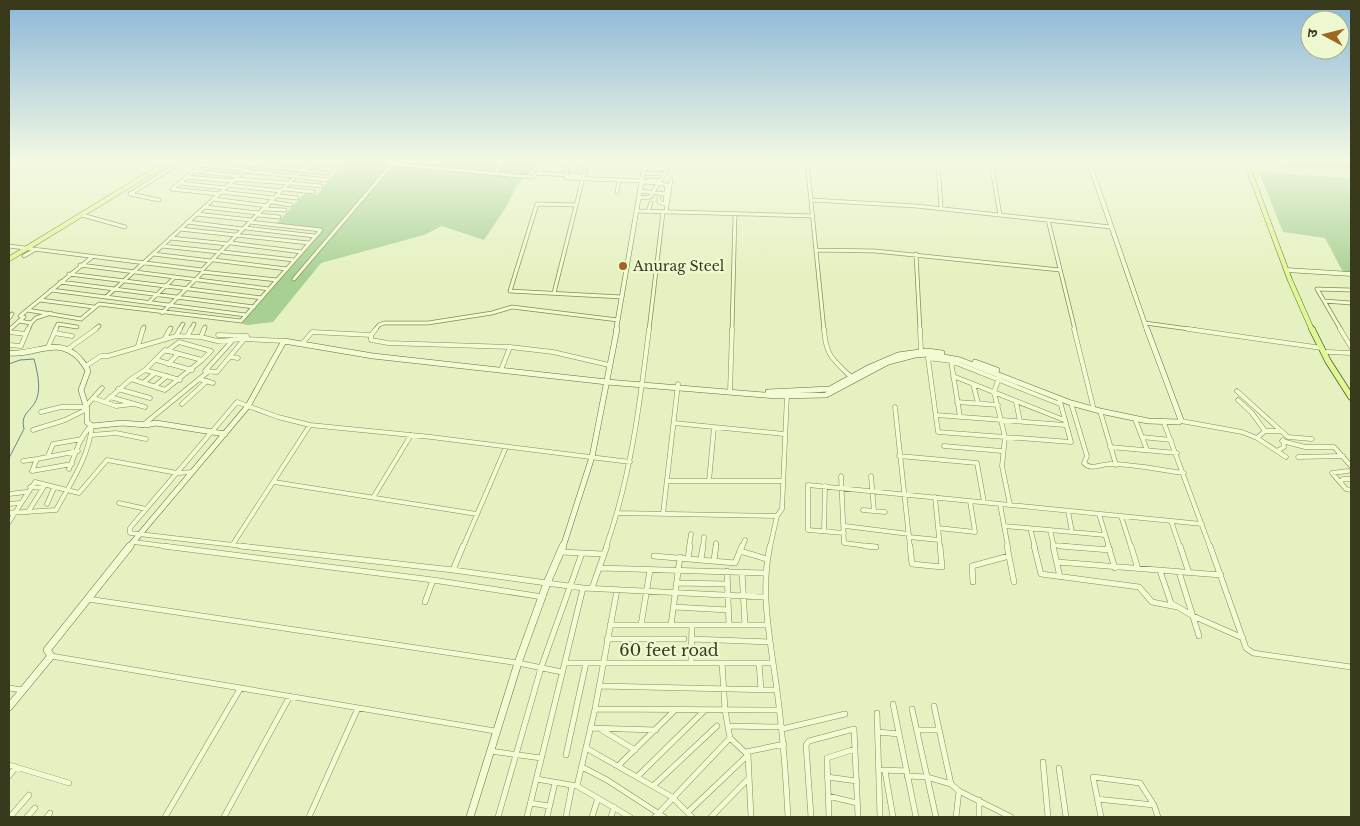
<svg xmlns="http://www.w3.org/2000/svg" width="1360" height="826" font-family="'Libre Baskerville','Noto Sans Devanagari',serif">
  <style>
    .green { fill: #a8d093 }
    .lines { fill: none; stroke-linecap: round; stroke-linejoin: round }
    .stream { stroke: #6a8691; stroke-width: 1 }
    .street-far2-casing { stroke: #878b57; stroke-width: 4.5 }
    .street-far1-casing { stroke: #878b57; stroke-width: 5 }
    .street-casing { stroke: #878b57; stroke-width: 6 }
    .secondary-far2-casing { stroke: #6b6d3a; stroke-width: 5 }
    .secondary-far1-casing { stroke: #6b6d3a; stroke-width: 6 }
    .secondary-casing { stroke: #6b6d3a; stroke-width: 8 }
    .primary-far1-casing { stroke: #58592b; stroke-width: 5.5 }
    .primary-casing { stroke: #58592b; stroke-width: 7 }
    .street-far2 { stroke: #f1fbd4; stroke-width: 3 }
    .street-far1 { stroke: #f1fbd4; stroke-width: 4 }
    .street { stroke: #f1fbd4; stroke-width: 5 }
    .secondary-far2 { stroke: #f1fbd4; stroke-width: 4 }
    .secondary-far1 { stroke: #f1fbd4; stroke-width: 5 }
    .secondary { stroke: #f1fbd4; stroke-width: 7 }
    .primary-far1 { stroke: #e0f795; stroke-width: 4.5 }
    .primary { stroke: #e0f795; stroke-width: 5.5 }
    .poi-dot { fill: #9f6522; stroke: #eef8d0; stroke-width: 2 }
    .labels { text-anchor: middle; stroke-width: 5; stroke-linejoin: round; paint-order: stroke }
    .poi-label { font-size: 14px; fill: #393a1c; stroke: #eef8d0; text-anchor: start }
    .near-street-label { font-size: 16px; fill: #393a1c; stroke: #eef8d0 }
  </style>
  <rect width="100%" height="100%" fill="#e5f1c0"/>
  <path class="green" d="M344 162H541L517 185 506 207 484 240 442 226 424 235 321 263 273 322 247 325 240 323 321 230 276 224 304 194 317 195Z
    M1269 162H1351V170L1288 168Z
    M1259 172 1351 178V272H1343L1325 238 1283 232Z"/>
  <g class="lines">
    <path class="stream" d="M9 364 20 360 34 359C37 370 41 387 37 398 32 412 20 412 24 429L9 458"/>
    <defs>
      <path id="street-far2" d="M231 162 251 164
        M291 162 333 166
        M807 162 824 330
        M938 162 941 208
        M971 162 991 164
        M991 162 1000 215
        M561 163 586 164
        M593 164 594 162
        M200 165 245 170
        M251 165 327 173
        M194 171 239 176
        M244 171 328 180
        M537 173 584 176
        M643 173 664 174
        M495 174 502 162
        M565 175 570 162
        M187 177 232 181
        M566 178 642 181
        M235 179 288 183
        M648 180 659 181
        M642 182 658 183
        M179 183 225 188
        M290 183 321 186
        M658 183 667 185 665 203
        M228 185 281 191
        M172 189 219 194
        M172 189 205 162
        M285 189 314 192
        M640 191 666 194
        M221 192 273 198
        M617 192 619 180
        M278 196 297 198
        M659 197V202L667 205
        M639 198 650 197 667 170V168H662
        M213 199 268 206
        M159 200 130 194 181 162
        M811 200 916 206 1111 227
        M272 202 291 205
        M576 205 537 204 510 291 622 297
        M204 207 259 213
        M265 209 285 210
        M636 211 813 216
        M648 211 651 203
        M666 212 671 179
        M196 214 251 220
        M82 215 125 227
        M259 215 279 217
        M1048 220 1075 330
        M187 222 243 229
        M250 222 321 230
        M246 228 315 236
        M180 229 309 243
        M170 238 228 244
        M231 243 302 252
        M9 246 202 270 310 162
        M162 246 219 252
        M816 250 875 251 1060 270
        M223 252 294 260
        M153 254 211 261
        M916 254 920 330
        M24 256 36 249
        M214 260 287 269
        M80 265 269 289
        M69 274 262 298
        M294 279 392 164 530 177 534 176 548 162
        M60 282 254 307
        M51 290 246 315
        M554 293 587 162
        M106 297 254 162
        M40 300 94 307
        M1324 301 1351 303
        M148 303 175 277
        M27 310 81 319 99 304 241 321 321 230
        M162 313 203 272 277 280
        M9 318 12 314
        M19 321 31 323 28 330
        M31 323 36 318 51 313
        M1145 323 1196 330
        M9 330 24 317 20 316 92 257
        M55 330 58 324 77 327
        M94 330 99 326
        M143 330 144 327
        M170 330 171 328
        M179 330 183 324
        M191 330 194 324
        M204 330 205 327
        M375 330 379 325 384 323H428L492 313 512 307 618 320
        M649 330 663 212
        M732 330 735 214
        M1341 330 1317 289 1351 290"/>
      <path id="street-far1" d="M824 329C826 357 833 359 852 378
        M920 329 921 352
        M1074 329 1093 406
        M1188 329 1322 348
        M1340 329 1351 347
        M9 332 26 334
        M54 333 72 336
        M188 335 191 329
        M218 335 247 336 217 372 205 371 233 340
        M371 335V340L388 343 510 347 553 352 609 365
        M176 336 180 329
        M201 337 204 329
        M165 338 170 329
        M302 344 312 332 371 335 376 329
        M9 345 21 346 28 329
        M138 346 143 329
        M48 347 56 329
        M68 349 96 329
        M165 350 202 360 165 390 131 379 145 370Z
        M167 351 179 342 211 351 202 360
        M1327 352 1351 353
        M230 357 238 358
        M156 360 192 370
        M951 361 960 417
        M168 364 178 354
        M86 366 101 356H108L176 336 201 337 217 341 245 339 284 341
        M145 370 180 380
        M501 370 510 347
        M953 376 1064 420
        M999 378 994 392 1005 437 1002 466 1010 505
        M199 379 213 383
        M143 383 155 373
        M973 384 978 403
        M155 386 167 376
        M118 389 150 398
        M1237 391 1288 437 1312 439
        M730 392 732 329
        M110 397 145 407
        M93 398 116 406 133 404
        M1059 398 1071 442 938 432 928 358 951 361 1060 404
        M1238 400 1252 413 1265 431
        M105 402 131 379
        M957 402 998 405
        M1016 402 1020 421
        M1071 403 1087 456 1084 463C1091 471 1100 464 1110 464 1134 464 1160 470 1184 473
        M182 404 207 381
        M86 406 102 388
        M895 407 910 547
        M1100 411 1116 465
        M41 412 61 407H86
        M936 415 1065 425
        M1135 419 1147 450
        M1181 421 1242 432 1257 438 1286 457
        M674 423 784 434
        M1164 423 1210 547
        M143 425 209 371
        M33 430 65 420 87 409
        M91 435 116 433 146 439
        M1142 437 1171 440
        M1257 438 1265 431H1279
        M1282 441 1305 447H1334L1351 466
        M944 446 1002 451
        M1110 447 1177 453
        M1277 451 1284 447 1283 440
        M48 456 53 444 82 439
        M899 456 977 463 984 502
        M1298 457 1343 456
        M37 459 78 451
        M23 461 37 459 32 471 72 464
        M69 469 81 439 91 425
        M1348 471 1332 473 1346 489 1351 490
        M841 476 844 543 875 547
        M871 476 874 511
        M668 481H782
        M709 481 714 427
        M274 482 477 514
        M1340 482 1343 479H1351
        M30 487 43 488
        M9 494 26 492
        M374 496 411 435
        M935 497 940 547
        M119 503 146 509
        M9 504 20 503
        M47 504 54 488
        M1000 504 1008 547
        M863 510 885 512
        M1068 511 1072 532
        M28 512 45 485
        M9 513 56 510C71 482 88 459 92 426
        M618 513 777 516
        M663 514 678 384
        M1099 514 1109 547
        M1121 516 1131 547
        M1171 521 1180 547
        M9 522 35 482 79 493 107 460 177 473 193 472
        M845 526 909 534
        M1004 526 1105 535
        M938 528 975 532 970 501
        M1030 528 1035 547
        M1050 530 1054 547
        M824 531 825 486
        M844 533 808 530V485L1202 524
        M909 537 939 540
        M134 542 172 547
        M233 544 310 425
        M1053 545 1075 547
        M251 547 130 533V528L237 402 278 417 310 425 431 437 630 462
        M463 547 506 447
        M606 547C631 476 640 403 649 329
        M689 547 691 534
        M703 547 704 537
        M716 547V543
        M742 547 745 540
        M770 547 777 516 782 509 787 395"/>
      <path id="street" d="M163 546 433 580 543 597
        M240 546 453 570 583 588 765 597
        M742 546 740 551 767 559
        M770 546C759 595 772 648 778 698 783 738 786 777 788 817
        M865 546 876 547
        M910 546 912 564 942 567 940 546
        M1007 546 1014 582
        M1034 546 1041 574 1139 587 1152 602 1177 607
        M1053 546 1060 577
        M1060 546 1110 550
        M1108 546 1115 568
        M1131 546 1138 569
        M1180 546 1189 573
        M1210 546 1246 648 1253 653 1351 667
        M561 552 603 554
        M654 556 735 563 740 551
        M688 558 690 546
        M701 559 703 546
        M714 560 716 546
        M1057 562 1221 575
        M599 568 766 573
        M453 570 463 546
        M727 571 729 625
        M1160 571 1171 603 1193 616 1243 638
        M742 572 745 625
        M1179 572 1199 636
        M973 582 972 566 1009 556
        M677 583 727 584
        M592 588 607 546
        M88 599 518 663 562 672
        M425 602 433 580
        M674 607 728 610
        M610 625H767
        M641 625 650 570
        M671 625 680 557
        M607 639H684
        M692 639 770 642
        M51 656 495 731
        M565 663H772
        M691 663 692 625
        M722 663 725 710 730 738 748 755 751 817
        M759 663 761 690
        M599 686 776 690
        M9 688 22 690
        M893 704 916 817
        M934 706 951 784
        M595 709 779 710
        M912 709 936 817
        M877 713 880 817
        M728 726 782 727
        M590 728 656 730
        M600 729 635 750
        M782 729 845 714
        M917 730H938
        M878 732 899 734
        M586 748 672 797 692 817
        M490 751 541 758
        M746 752 784 744
        M566 755 586 663
        M1043 762 1048 817
        M9 765 69 783
        M619 765 675 710
        M582 767 607 780 664 817
        M1059 768 1066 817
        M883 770 907 771
        M885 771 893 817
        M9 776 16 767
        M638 776 705 710
        M907 776 927 777 951 784 959 791 1011 817
        M827 777 857 781
        M536 779 577 786 630 817
        M577 786 595 709 617 590
        M653 786 717 726
        M828 796 857 803
        M1097 799 1154 805
        M979 800V817
        M530 803 549 806
        M688 812 748 755
        M11 816 29 795
        M27 817 35 808
        M47 817 50 813
        M165 817 240 689
        M224 817 290 696
        M309 817 358 708
        M498 817 541 668 582 553
        M527 817 583 588
        M547 817 555 783
        M566 817 572 786
        M592 817 598 798
        M611 817 614 807
        M655 817 730 738
        M711 817 749 778
        M811 817 806 745 809 741 854 729 858 817
        M829 817 827 758 855 749
        M956 817 959 791
        M1101 817 1093 777 1140 783 1154 805 1158 817"/>
      <path id="secondary-far2" d="M1089 162 1147 330
        M1286 270 1351 274
        M616 330 644 167 662 168 663 162"/>
      <path id="secondary-far1" d="M1147 329 1181 420 1179 422
        M9 353C35 356 57 335 79 358 83 363 86 366 88 371L81 390 87 409V422L92 426 122 423 146 425 156 423 225 434
        M975 362 997 370
        M768 392 830 389 870 367 898 355 927 351 942 353
        M129 547 248 406 284 341 373 356 607 382 776 396 826 395 888 362 915 355 928 354 960 360 1071 403 1100 411 1148 421 1179 422
        M563 547 592 457 617 329"/>
      <path id="secondary" d="M9 707 51 656 47 650 130 546
        M470 817 518 663 547 583 563 546"/>
      <path id="primary-far1" d="M1246 162 1290 280 1312 330
        M9 259 168 162"/>
      <path id="primary" d="M1312 329 1328 361 1351 397"/>
    </defs>
    <use href="#street-far2" class="street-far2-casing"/>
    <use href="#street-far1" class="street-far1-casing"/>
    <use href="#street" class="street-casing"/>
    <use href="#secondary-far2" class="secondary-far2-casing"/>
    <use href="#secondary-far1" class="secondary-far1-casing"/>
    <use href="#secondary" class="secondary-casing"/>
    <use href="#primary-far1" class="primary-far1-casing"/>
    <use href="#primary" class="primary-casing"/>
    <use href="#street-far2" class="street-far2"/>
    <use href="#street-far1" class="street-far1"/>
    <use href="#street" class="street"/>
    <use href="#secondary-far2" class="secondary-far2"/>
    <use href="#secondary-far1" class="secondary-far1"/>
    <use href="#secondary" class="secondary"/>
    <use href="#primary-far1" class="primary-far1"/>
    <use href="#primary" class="primary"/>
  </g>
  <linearGradient id="sky" x2="0" y2="1"><stop stop-color="#8cb7d9"/><stop offset="0.58" stop-color="#f3f9e3"/><stop offset="1" stop-color="#f3f9e3" stop-opacity="0"/></linearGradient>
  <rect width="1360" height="278" fill="url(#sky)"/>
  <circle class="poi-dot" cx="623" cy="266" r="5"/>
  <g class="labels">
    <g class="poi-label">
      <text x="633" y="271">Anurag Steel</text>
    </g>
    <g class="near-street-label">
      <text x="669" y="656">60 feet road</text>
    </g>
  </g>
  <rect width="1360" height="826" fill="none" stroke="#393a1c" stroke-width="20"/>
  <g transform="translate(1325 35) rotate(277)"><circle r="24" fill="#eef8d0" stroke="#a6ac88"/>
  <path d="M0-4L9 19L0 12L-9 19Z" fill="#9f6522"/>
  <text y="-8" font-size="14" font-weight="bold" text-anchor="middle" fill="#393a1c">उ</text>
  </g>
</svg>
